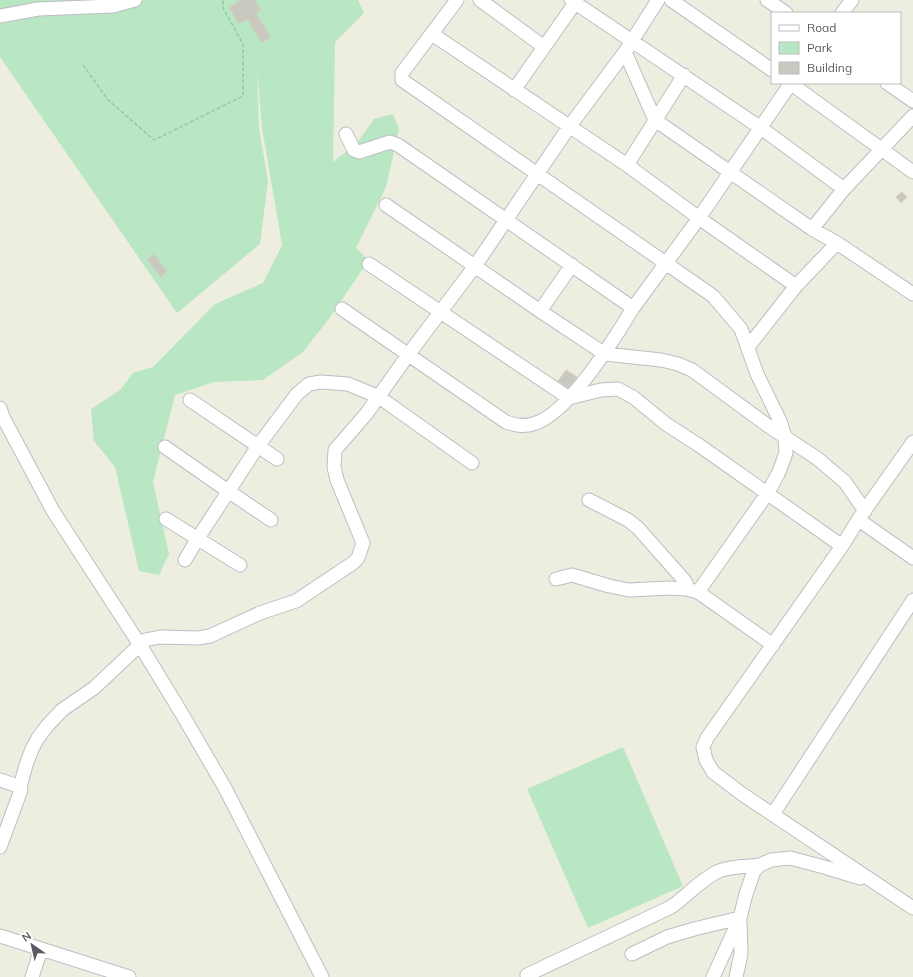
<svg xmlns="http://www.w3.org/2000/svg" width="913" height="977" font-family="Mulish,sans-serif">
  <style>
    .green { fill: #bae7c3 }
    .building { fill: #cac9bf; stroke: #d2d0be }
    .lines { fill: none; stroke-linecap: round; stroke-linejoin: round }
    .minor-casing { stroke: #bdbec5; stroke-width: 15 }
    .path { stroke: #93c8ac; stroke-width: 1.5; stroke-dasharray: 4 2; stroke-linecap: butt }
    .minor { stroke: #fff; stroke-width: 13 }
  </style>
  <rect width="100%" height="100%" fill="#edede0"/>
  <path class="green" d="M0 0H358L364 13 335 42 333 162 357 143 374 119 393 114 399 129 386 187 356 248 369 260 328 320 303 352 263 380 214 382 175 395 153 482 169 554 159 575 139 571 115 467 94 441 91 409 120 390 133 373 153 367 215 304 263 283 282 245 262 128 257 71 259 128 268 181 260 244 177 313 0 57Z
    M623 747 683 886 588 928 527 789Z"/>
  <path class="building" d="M241 0H255L261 10 256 13 271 37 262 43 247 19 239 24 229 8Z
    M902 192 907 197 901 203 896 197Z
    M154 254 167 271 161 277 147 260Z
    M566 370 577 377 568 388 558 381Z"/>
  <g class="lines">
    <defs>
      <path id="minor" d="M457 0 402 73V80L713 296 741 329 757 374 780 421 785 437 786 453 778 474 767 494 698 592
        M480 0 544 47
        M571 0 761 128 844 189
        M671 0 772 70
        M767 0 786 13
        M842 13 852 0
        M0 16 38 9 113 6 135 0
        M432 34 627 165 699 218 796 286
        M625 52 655 120 812 229 837 243 913 294
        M790 83 913 172
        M887 83 913 101
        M514 90 575 3
        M346 134 354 150 359 152 390 142 398 145 633 308 699 218 791 83
        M627 165 684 75
        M386 205 540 311 605 354 661 360 678 364 692 370 767 425 818 459 845 482 865 511
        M812 229 844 189 913 116
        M369 264 569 398 601 390 618 389 633 397 666 424 700 446 842 546
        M342 309 506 422C515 425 523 427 533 424 568 415 615 338 633 308
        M540 311 572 265
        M748 347 796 286 837 243
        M190 400 277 459
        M0 408 3 417 53 511 140 645 182 714 225 788 322 977
        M913 442 860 517 842 546 707 738 703 747 706 760 713 772 742 794 913 908
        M165 447 228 491 271 520
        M589 500 628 520 638 528 684 580 686 583V589
        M166 519 240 565
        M859 520 913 558
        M185 560 198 538 258 446 297 394 309 384 321 382 348 384 379 397 472 463
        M556 579 572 575 609 586 629 590 669 588 686 589 698 592 773 645
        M0 780 18 786 20 787 21 790 0 847
        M20 787 26 765 32 749 38 738 47 726 62 710 94 688 145 640 160 637 198 638 210 636 260 613 296 601 353 563 358 558 363 543 337 480 334 467 335 450 367 413 408 355 475 266 569 127 625 52 658 0
        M773 814 913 600
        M0 936 129 977
        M632 954 667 937 694 929 740 918
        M527 975 671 907C687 896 701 879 719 871 732 866 747 867 760 865
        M32 977 41 949
        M713 977 740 918 746 894 754 871 760 865 771 860 790 858 824 867 860 878
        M736 977 741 954 740 922"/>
    </defs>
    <use href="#minor" class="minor-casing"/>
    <path class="path" d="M83 65 108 100 154 140 243 96V44L223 8V0"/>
    <use href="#minor" class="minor"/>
  </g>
  <rect x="771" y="12" width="130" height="72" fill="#ffffff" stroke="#bdbdc0"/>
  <rect x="779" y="25" width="20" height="6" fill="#ffffff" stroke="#bdbdc0"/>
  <text x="807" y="32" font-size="12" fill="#595b62">Road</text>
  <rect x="779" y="42" width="20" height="12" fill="#bae7c3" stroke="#bdbdc0"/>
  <text x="807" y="52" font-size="12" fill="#595b62">Park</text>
  <rect x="779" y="62" width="20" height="12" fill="#cac9bf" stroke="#bdbdc0"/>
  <text x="807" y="72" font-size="12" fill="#595b62">Building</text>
  <g transform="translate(32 945) rotate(326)" stroke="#ffffff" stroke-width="3" paint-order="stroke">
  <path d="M0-3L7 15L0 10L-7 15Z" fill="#595b62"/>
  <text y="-6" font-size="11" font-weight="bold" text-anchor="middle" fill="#595b62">N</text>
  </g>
</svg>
